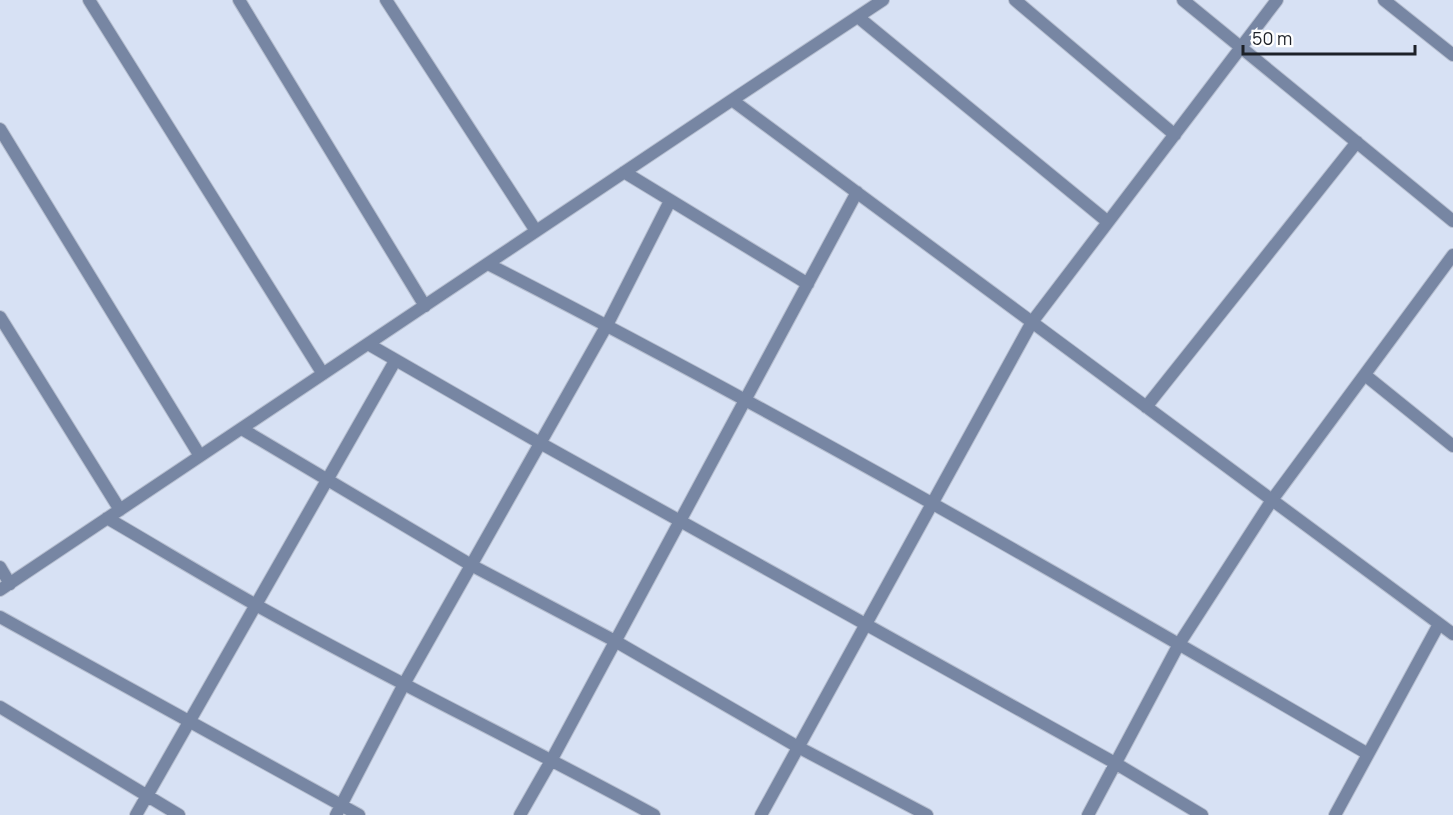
<svg xmlns="http://www.w3.org/2000/svg" width="1453" height="815" font-family="Manrope,sans-serif">
  <style>
    .lines { fill: none; stroke-linecap: round; stroke-linejoin: round }
    .minor-casing { stroke: #b6becf; stroke-width: 14 }
    .minor { stroke: #7786a3; stroke-width: 12 }
  </style>
  <rect width="100%" height="100%" fill="#d7e1f4"/>
  <g class="lines">
    <defs>
      <path id="minor" d="M89 0 323 374
        M239 0 425 306
        M386 0 536 231
        M883 0 732 100 1453 634
        M1015 0 1175 135
        M1183 0 1453 221
        M1384 0 1453 55
        M858 17 1108 222
        M0 129 200 456
        M624 172 808 284
        M488 264C787 417 1078 585 1368 754
        M0 317 120 510
        M368 344 540 443 1115 763 1202 815
        M1365 375 1453 446
        M1146 407 1357 142
        M242 429 471 565 615 641 798 747 927 815
        M107 518C157 547 206 577 256 605 387 678 522 743 654 815
        M0 567 10 584
        M0 590 732 100
        M0 617 359 815
        M0 707 179 815
        M136 815 395 361
        M336 815 404 684 607 325 670 201
        M520 815 552 759 857 192
        M761 815 1032 322 1277 0
        M1088 815 1179 644 1272 500 1453 255
        M1335 815 1439 624"/>
    </defs>
    <use href="#minor" class="minor-casing"/>
    <use href="#minor" class="minor"/>
  </g>
  <path d="M1243 45v9h172v-9" fill="none" stroke="#1d2128" stroke-width="3"/>
  <text x="1252" y="45" font-size="18" fill="#1d2128" stroke="#ffffff" stroke-width="4.5" paint-order="stroke">50 m</text>
</svg>
